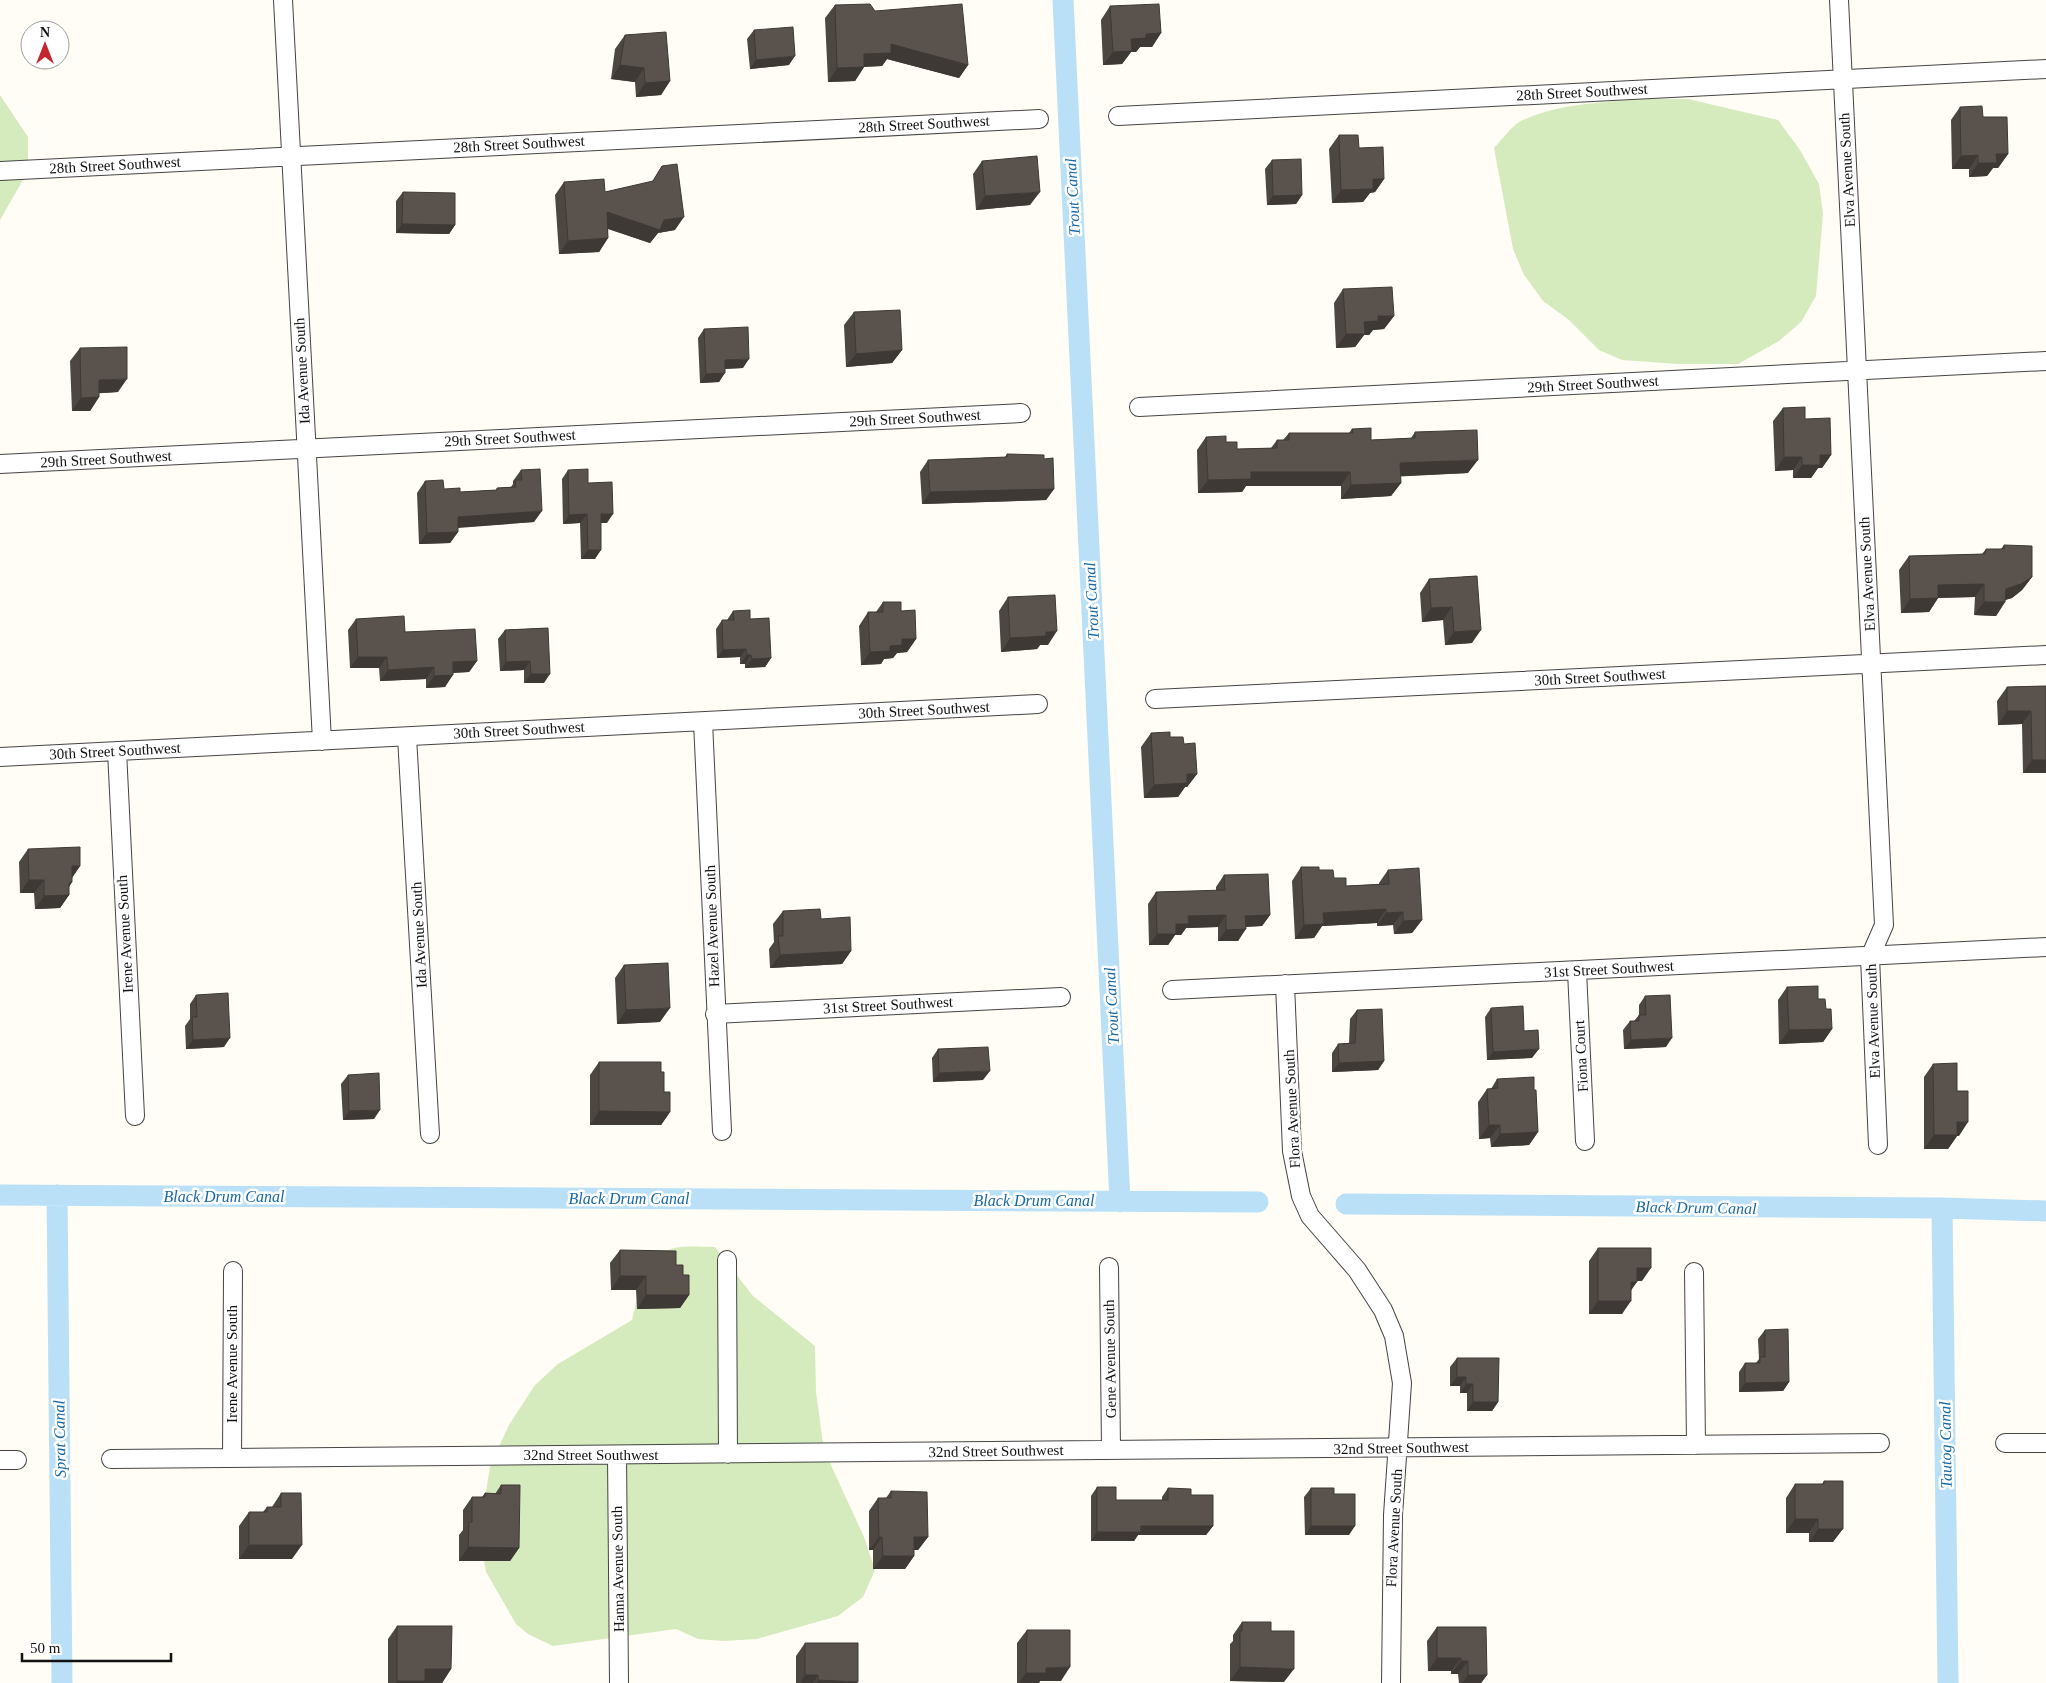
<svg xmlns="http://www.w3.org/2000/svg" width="2046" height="1683" font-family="Georgia,serif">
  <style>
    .green { fill: #d5ebbd }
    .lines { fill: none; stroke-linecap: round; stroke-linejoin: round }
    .canal { stroke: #b9e0f7; stroke-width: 21 }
    .minor-casing { stroke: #444; stroke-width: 20 }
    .minor { stroke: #fff; stroke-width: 18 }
    .wall { fill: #4d4742 }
    .shaded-wall { fill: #3f3936 }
    .building { fill: #5a524d; stroke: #3f3936 }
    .labels { text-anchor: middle; stroke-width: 5; stroke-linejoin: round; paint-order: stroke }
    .street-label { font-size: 15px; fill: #111; stroke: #fff }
    .water-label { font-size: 16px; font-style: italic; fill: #1768a6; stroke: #fff }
  </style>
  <rect width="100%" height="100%" fill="#fffdf5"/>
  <path class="green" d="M0 95 28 137V171L0 220Z
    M1647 99H1688L1778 120 1800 150 1819 184 1823 214 1816 296 1801 322 1779 341 1738 364H1678L1622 360 1599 350 1569 320 1543 301 1524 275 1513 249 1494 148C1502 140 1511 126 1521 121 1559 103 1606 102 1647 99Z
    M715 1247 753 1296 815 1346 816 1392 824 1450 864 1537 875 1570 863 1597 838 1616 757 1639 723 1641 698 1639 676 1629 553 1646 528 1634 516 1624 486 1572 482 1549V1518L490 1466 509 1425 535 1385 558 1364 632 1320C638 1295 643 1263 669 1250 677 1245 704 1247 715 1247Z"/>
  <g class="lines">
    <path class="canal" d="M1063 0 1120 1202
      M0 1195 1258 1202
      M57 1195 62 1683
      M1346 1204 1942 1208 2046 1211
      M1942 1208 1948 1683"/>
    <defs>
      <path id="minor" d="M283 0 322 741
        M1839 0 1884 925 1870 957 1878 1145
        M1118 116 2046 69
        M0 171 1039 119
        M1139 407 2046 361
        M0 464 1021 413
        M1155 699 2046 655
        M703 722 722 1131
        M407 737 430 1134
        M117 751 135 1116
        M0 757 1038 704
        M1577 971 1585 1141
        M1285 984 1292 1151 1301 1196 1310 1216 1357 1270 1383 1310 1394 1336 1402 1383 1393 1515 1391 1683
        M1172 990 2046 947
        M715 1014 1061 997
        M727 1260 728 1454
        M1109 1267 1111 1450
        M1694 1272 1696 1445
        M2005 1443H2046
        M617 1455 619 1683
        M232 1458 233 1271
        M111 1459 1880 1443
        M0 1460H17"/>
    </defs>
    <use href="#minor" class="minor-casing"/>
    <use href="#minor" class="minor"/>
  </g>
  <path class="wall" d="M835 5 875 11 968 65 959 78 887 59 882 66 864 67 855 81 828 82 825 18Z
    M1110 6 1161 33 1152 47H1140L1136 52H1131L1122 64 1103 65 1101 20Z
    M754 30 789 65 750 69 747 39Z
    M625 35 670 81 661 95 636 97 635 82 611 79 615 49Z
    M1960 107 1983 117 2008 154 1998 168H1993L1987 176 1969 177V169H1952L1951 120Z
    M1339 135 1384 179 1375 192 1370 193 1363 202 1332 203 1329 149Z
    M1272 160 1302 195 1296 204 1267 205 1265 169Z
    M982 161 1030 205 976 210 973 174Z
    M662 166 675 230 658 233 650 243 608 229V238L599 252 559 254 555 195 564 182 605 192 652 182Z
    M403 192 455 225 449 234 396 233V201Z
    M1343 289 1394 316 1384 329 1373 330 1369 335H1364L1355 347 1336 348 1334 303Z
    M854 312 902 350 892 363 846 367 844 325Z
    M704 329 743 368 725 369 719 382 700 383 698 338Z
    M80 348 118 392 99 393V397L90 411H72L70 361Z
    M1783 408 1805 419 1831 455 1822 468H1818L1811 478H1793V470L1775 471 1773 421Z
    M1352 429 1371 440 1411 438 1415 432 1468 473 1400 476 1401 483 1391 496 1341 499V486H1246L1242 492 1198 493 1197 450 1206 437 1226 442 1237 449 1271 448 1277 440H1283L1289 433H1349Z
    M1007 454 1044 459 1054 489 1046 500 922 504 920 472 928 460 1005 457Z
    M521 470 534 522 458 528V532L450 543 419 544 417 493 425 481 444 489 460 492 496 490 497 488 511 487 513 484V481Z
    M568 470 588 483 607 523H601L595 559H581L580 523 563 524 562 479Z
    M2004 545 2032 577 2022 590 2012 598 2005 600V602L1996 616 1974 615 1975 597 1938 598 1929 612 1901 613 1899 570 1909 556 1982 554 1986 549H2001Z
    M1477 576 1472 643 1445 645 1443 620 1422 622 1420 593 1429 579Z
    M1008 597 1048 645H1040L1037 649 1001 652 999 611Z
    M883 602 901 611 916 639 907 652 897 653 893 658 884 659 881 664 861 665 859 626 868 612H876Z
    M733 611 750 619 771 658 765 667 745 668V664H740V657L717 658 716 629 722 620H727Z
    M356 619 477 661 469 672 453 673 445 687 426 688V679L380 681 379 668H350L348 630Z
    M548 628 544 683H524V670L500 671 498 639 505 630Z
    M2046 686V773H2023L2022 724 1998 725 1997 701 2007 687Z
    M1151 733 1170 737 1184 744 1197 774 1187 787H1185L1178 797 1144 798 1141 747Z
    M28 849 80 866 72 878V882L69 887V895L60 908 35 909 34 893H20L19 862Z
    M1301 867 1319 870 1346 886 1379 884V883L1388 870 1422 920 1412 933 1394 934 1393 925 1377 926V923L1322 926 1314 938 1295 939 1292 881Z
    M1224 875 1270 915 1262 926 1246 927 1238 941H1218V927L1186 928 1181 935H1175L1168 945H1149L1148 904 1156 892 1216 891V887Z
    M783 911 821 919 851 951 842 964 770 968 769 949 774 942 773 924Z
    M624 965 660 1022 617 1024 615 978Z
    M1787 987 1818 999 1826 1009 1832 1029 1823 1042 1779 1044 1778 1000Z
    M196 995 224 1047 186 1049 185 1026 190 1019V1004Z
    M1645 996 1666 1047 1624 1049 1623 1030 1630 1021H1634L1639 1015V1005Z
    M1491 1008 1524 1031 1532 1058 1487 1060 1485 1017Z
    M1357 1010 1384 1061 1378 1070 1332 1072V1053L1338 1044 1349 1043 1350 1019Z
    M938 1049 983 1080 933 1082 932 1058Z
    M599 1062 661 1072 664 1092 670 1112 661 1125H590V1075Z
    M1933 1064 1959 1136H1957L1948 1149H1924V1077Z
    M348 1075 374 1119 343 1120 341 1084Z
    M1497 1079 1534 1090 1538 1132 1529 1145 1491 1147 1490 1138 1479 1139 1478 1102 1487 1089H1491Z
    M1598 1248 1642 1281H1637L1631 1290 1622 1314H1589V1261Z
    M620 1250 676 1265 689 1295 680 1308 637 1309 636 1290H611L610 1263Z
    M1765 1330 1789 1382 1783 1391 1739 1392V1372L1745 1363H1756L1759 1359 1758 1339Z
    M1457 1358 1498 1402 1492 1411H1467V1393H1460V1386H1450V1367Z
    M1824 1481 1833 1542H1809V1533H1786V1498L1795 1484H1822Z
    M501 1485 519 1548 510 1561H459V1535L463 1530V1510L472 1497H482L485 1493 495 1494Z
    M1097 1487 1116 1500H1162V1497L1168 1488 1191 1495 1213 1526 1206 1535H1138L1134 1541H1091V1496Z
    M1311 1488 1334 1494 1349 1535H1305L1304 1497Z
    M891 1491 928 1537 918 1550H914V1556L905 1569H873V1550H869V1511L878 1498H886Z
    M281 1493 292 1559H239V1526L249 1512H263L267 1507H272Z
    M1242 1622 1271 1631 1284 1682 1230 1681V1644L1233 1641V1635Z
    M397 1626 451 1669 442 1683H388V1639Z
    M1437 1627 1487 1675 1481 1683H1459L1458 1674H1451V1671H1428L1427 1641Z
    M1027 1630 1061 1681H1040L1039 1683H1017V1643Z
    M805 1643 857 1683H796V1656Z"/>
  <path class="shaded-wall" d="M1161 33 1152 47H1140L1136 52H1131L1122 64 1103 65 1113 52 1131 39 1146 34Z
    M891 44 968 65 959 78 887 59 882 66 854 67 864 54Z
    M795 56 789 65 750 69 756 60Z
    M620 65 644 68 635 82 611 79Z
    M864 67 855 81 828 82 837 68Z
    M670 81 661 95 636 97 645 83Z
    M1996 154H2008L1998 168H1993L1987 176 1969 177 1978 163Z
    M1978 155 1969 169H1952L1961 156Z
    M1373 179H1384L1375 192 1370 193 1363 202 1332 203 1341 190Z
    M1040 192 1030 205 976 210 985 196Z
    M1302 195 1296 204 1267 205 1273 196Z
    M607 212 664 220 684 217 675 230 658 233 650 243 597 225Z
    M402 224 455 225 449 234 396 233Z
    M608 238 599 252 559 254 568 241Z
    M1378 316H1394L1384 329 1373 330 1369 335H1364L1355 347 1336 348 1346 334 1364 322Z
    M902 350 892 363 846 367 856 354Z
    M749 359 743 368 719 369 725 360Z
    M725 373 719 382 700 383 706 374Z
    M127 379 118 392 89 394 99 380Z
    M99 397 90 411H72L81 398Z
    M1820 455H1831L1822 468H1818L1811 478H1793L1802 465Z
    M1784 457H1802L1793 470 1775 471Z
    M1478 460 1468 473 1390 477 1400 463Z
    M1251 472H1350L1341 486H1246L1242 492 1198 493 1208 480Z
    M1401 483 1391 496 1341 499 1351 485Z
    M1054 489 1046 500 922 504 930 492Z
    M542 511 534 522 450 528 458 517Z
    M587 514 580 523 563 524 569 515Z
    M601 514H613L607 523H595Z
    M458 532 450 543 419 544 427 533Z
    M588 550H601L595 559H581Z
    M2032 577 2022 590 2012 598 1998 602H2005L1996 616 1974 615 1984 602 2006 589Z
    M1984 584 1975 597 1928 598 1938 585Z
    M1938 598 1929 612 1901 613 1910 599Z
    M1452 607 1443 620 1422 622 1431 608Z
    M1481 630 1472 643 1445 645 1454 632Z
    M1057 631 1048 645H1040L1037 649 1001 652 1010 638 1046 632Z
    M902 639H916L907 652 897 653 893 658 884 659 881 664 861 665 870 652 890 646Z
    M746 649 740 657 717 658 723 650Z
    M747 655H751L745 664H740Z
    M358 657H387L379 668H350Z
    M771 658 765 667 745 668 752 659Z
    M477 661 469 672 445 673 453 662Z
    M530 661 524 670 500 671 506 662Z
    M434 667 426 679 380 681 388 670Z
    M531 674H550L544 683H524Z
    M453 675 445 687 426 688 434 676Z
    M2007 711H2031L2022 724 1998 725Z
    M2032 760H2046V773H2023Z
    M1187 774H1197L1187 787H1185L1178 797 1144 798 1154 785Z
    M72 866H80L71 879Z
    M29 880H44L34 893H20Z
    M72 882 63 895H69L60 908 35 909 44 896 69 883Z
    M1386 909 1377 923 1322 926 1314 938 1295 939 1304 925 1323 913Z
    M1403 912 1393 925 1377 926 1386 913Z
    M1226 915 1218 927 1186 928 1181 935H1175L1168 945H1149L1157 934 1188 916Z
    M1270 915 1262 926 1237 927 1245 916Z
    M1422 920 1412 933 1394 934 1403 921Z
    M1246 929 1238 941H1218L1226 930Z
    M851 951 842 964 770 968 780 955Z
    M670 1008 660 1022 617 1024 626 1010Z
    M1832 1029 1823 1042 1779 1044 1789 1030Z
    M230 1038 224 1047 186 1049 193 1040Z
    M1672 1038 1666 1047 1624 1049 1631 1040Z
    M1539 1049 1532 1058 1487 1060 1493 1052Z
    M1384 1061 1378 1070 1332 1072 1339 1063Z
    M990 1071 983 1080 933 1082 939 1073Z
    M380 1110 374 1119 343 1120 349 1111Z
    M599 1111 670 1112 661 1125H590Z
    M1957 1122H1968L1959 1136H1957L1948 1149H1924L1934 1135Z
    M1489 1125H1500L1490 1138 1479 1139Z
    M1538 1132 1529 1145 1491 1147 1500 1134Z
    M1637 1268H1651L1642 1281H1627Z
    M620 1276H646L636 1290H611Z
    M1631 1282H1637L1627 1296Z
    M646 1295H689L680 1308 637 1309Z
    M1598 1301H1631L1622 1314H1589Z
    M1457 1377H1466L1460 1386H1450Z
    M1789 1382 1783 1391 1739 1392 1745 1383Z
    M1466 1384H1473L1467 1393H1460Z
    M1473 1402H1498L1492 1411H1467Z
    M1795 1519H1818L1809 1533H1786Z
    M1141 1526H1213L1206 1535H1138L1134 1541H1091L1097 1532Z
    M1311 1526H1355L1349 1535H1305Z
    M1818 1529H1843L1833 1542H1809Z
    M879 1537H882L873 1550H869Z
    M914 1537H928L918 1550H905Z
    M249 1545H302L292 1559H239Z
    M468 1547 519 1548 510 1561H459Z
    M883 1556H914L905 1569H873Z
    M1437 1658H1461L1451 1671H1428Z
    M1461 1661H1468L1458 1674H1451Z
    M1070 1667 1061 1681H1040L1039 1683H1019L1026 1673 1046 1668Z
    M1240 1667 1294 1669 1284 1682 1230 1681Z
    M425 1669H451L442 1683H396L397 1681Z
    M805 1675H818L813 1683H800Z
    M1468 1675H1487L1481 1683H1462Z
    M818 1680 858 1682 857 1683H816Z"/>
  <path class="building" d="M870 4 875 11 962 4 968 65 891 44V53L864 54V67L837 68 835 5Z
    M1159 4 1161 33 1146 34V38L1131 39 1132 51 1113 52 1110 6Z
    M793 27 795 56 756 60 754 30Z
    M666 32 670 81 645 83 644 68 620 65 625 35Z
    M1982 106 1983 117H2007L2008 154H1996L1997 163H1978V155L1961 156 1960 107Z
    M1339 135H1358L1359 148 1383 147 1384 179H1373V189L1341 190Z
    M1037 156 1040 192 985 196 982 161Z
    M1301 159 1302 195 1273 196 1272 160Z
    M677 164 684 217 664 220 660 230 607 212 608 238 568 241 564 182 604 179 605 192 653 181 662 166Z
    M403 192 455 193V225L402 224Z
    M1392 287 1394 316H1378V321L1364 322 1365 334H1346L1343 289Z
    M900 310 902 350 856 354 854 312Z
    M748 327 749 359 725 360V373L706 374 704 329Z
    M127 347V379L99 380V397L81 398 80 348Z
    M1805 407V419L1830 418 1831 455H1820V465H1802V457H1784L1783 408Z
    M1371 428V440L1415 438V432L1477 430 1478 460 1400 463 1401 483 1351 485 1350 472H1251V479L1208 480 1206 437 1226 436V442H1237V449L1277 448V440H1289V433H1353L1352 429Z
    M1007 454 1044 455V459L1053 458 1054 489 930 492 928 460 1007 457Z
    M540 469 542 511 458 517V532L427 533 425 481 443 480 444 489 460 488V492L497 490V488L516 487 515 480H522L521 470Z
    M588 469V483L612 482 613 514H601V550H588L587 514 569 515 568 470Z
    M2004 545 2032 546V577L2021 584 2006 589 2005 602H1984V584L1938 585V598L1910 599 1909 556 1985 554 1986 549H2004Z
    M1477 576 1481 630 1454 632 1452 607 1431 608 1429 579Z
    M1055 595 1057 631 1046 632V636L1010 638 1008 597Z
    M883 602H901V611L915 610 916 639H902V645L890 646V651L870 652 868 612H883Z
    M750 610V619L769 618 771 658 752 659 751 655H747L746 649 723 650 722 620H734L733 611Z
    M404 616 405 632 475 629 477 661 453 662V675L434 676V667L388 670 387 657H358L356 619Z
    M548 628 550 674H531L530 661 506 662 505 630Z
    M2046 686V760H2032L2031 711H2007V687Z
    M1170 732V737H1183L1184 744 1195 743 1197 774H1187V783L1154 785 1151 733Z
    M80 847V866H72V882L69 883V895L44 896V880H29L28 849Z
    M1301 867H1319V870H1333L1334 878H1346V886L1389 884 1388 870 1419 868 1422 920 1403 921V912L1386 913V909L1323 913 1324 924 1304 925Z
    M1268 874 1270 915 1245 916 1246 929 1226 930V915L1188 916 1189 924H1176V934H1157L1156 892 1225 890 1224 875Z
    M820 909 821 919 850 917 851 951 780 955 778 936H783V911Z
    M668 963 670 1008 626 1010 624 965Z
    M1818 986V999H1825L1826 1009H1831L1832 1029 1789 1030 1787 987Z
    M228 993 230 1038 193 1040 192 1017H197L196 995Z
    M1670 995 1672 1038 1631 1040 1630 1021H1639V1015H1646L1645 996Z
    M1523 1006 1524 1031 1538 1030 1539 1049 1493 1052 1491 1008Z
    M1382 1009 1384 1061 1339 1063 1338 1044 1355 1043 1357 1010Z
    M988 1047 990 1071 939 1073 938 1049Z
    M599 1062H661V1072H664V1092H670V1112L599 1111Z
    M1957 1063V1091H1968V1122H1957V1135H1934L1933 1064Z
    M379 1073 380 1110 349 1111 348 1075Z
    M1534 1077V1090H1536L1538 1132 1500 1134V1125H1489L1487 1089 1498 1088 1497 1079Z
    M1598 1248H1651V1268H1637V1282H1631V1301H1598Z
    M620 1250 676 1251V1265H683V1275H689V1295H646V1276H620Z
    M1788 1329 1789 1382 1745 1383V1363H1760V1357H1765V1330Z
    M1457 1358H1499L1498 1402H1473V1384H1466V1377H1457Z
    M1824 1481H1843V1529H1818V1519H1795V1484H1824Z
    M501 1485H520L519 1548 468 1547 469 1522H472V1497H485V1493L501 1494Z
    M1097 1487H1116V1500H1168V1488L1191 1489V1495H1213V1526H1141V1532H1097Z
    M1311 1488H1334V1494H1355V1526H1311Z
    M891 1491 927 1492 928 1537H914V1556H883L882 1537H879L878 1498H891Z
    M281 1493H301L302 1545H249V1512H267V1507H281Z
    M1242 1622H1271V1631H1294V1669L1240 1667V1631H1242Z
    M397 1626H452L451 1669H425V1681H397Z
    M1437 1627H1486L1487 1675H1468V1661H1461V1658H1437Z
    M1027 1630H1070V1667L1046 1668V1673H1026Z
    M805 1643H858V1682L818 1680V1675H805Z"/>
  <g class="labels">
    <g class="street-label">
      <text transform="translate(1582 92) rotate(-3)" y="5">28th Street Southwest</text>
      <text transform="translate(924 124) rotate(-3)" y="5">28th Street Southwest</text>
      <text transform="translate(519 144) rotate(-3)" y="5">28th Street Southwest</text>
      <text transform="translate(115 165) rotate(-3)" y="5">28th Street Southwest</text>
      <text transform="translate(1847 170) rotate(-93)" y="5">Elva Avenue South</text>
      <text transform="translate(302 371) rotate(-93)" y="5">Ida Avenue South</text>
      <text transform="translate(1593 384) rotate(-3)" y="5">29th Street Southwest</text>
      <text transform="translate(915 418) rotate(-3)" y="5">29th Street Southwest</text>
      <text transform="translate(510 438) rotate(-3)" y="5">29th Street Southwest</text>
      <text transform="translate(106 459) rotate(-3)" y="5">29th Street Southwest</text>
      <text transform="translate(1867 574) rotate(-93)" y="5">Elva Avenue South</text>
      <text transform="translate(1600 677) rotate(-3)" y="5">30th Street Southwest</text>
      <text transform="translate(924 710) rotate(-3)" y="5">30th Street Southwest</text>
      <text transform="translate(519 730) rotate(-3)" y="5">30th Street Southwest</text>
      <text transform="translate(115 751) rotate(-3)" y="5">30th Street Southwest</text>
      <text transform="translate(712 926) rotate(-92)" y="5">Hazel Avenue South</text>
      <text transform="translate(125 934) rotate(-93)" y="5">Irene Avenue South</text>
      <text transform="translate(419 935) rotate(-93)" y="5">Ida Avenue South</text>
      <text transform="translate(1609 969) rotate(-3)" y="5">31st Street Southwest</text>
      <text transform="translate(888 1005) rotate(-3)" y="5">31st Street Southwest</text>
      <text transform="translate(1873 1021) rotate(-92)" y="5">Elva Avenue South</text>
      <text transform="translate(1581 1056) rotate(-93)" y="5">Fiona Court</text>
      <text transform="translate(1292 1109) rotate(-93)" y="5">Flora Avenue South</text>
      <text transform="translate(1110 1359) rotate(-91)" y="5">Gene Avenue South</text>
      <text transform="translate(232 1364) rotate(-90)" y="5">Irene Avenue South</text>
      <text transform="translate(1401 1448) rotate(-1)" y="5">32nd Street Southwest</text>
      <text transform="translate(996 1451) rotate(-1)" y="5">32nd Street Southwest</text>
      <text x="591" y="1460">32nd Street Southwest</text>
      <text transform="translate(1394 1528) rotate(-87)" y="5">Flora Avenue South</text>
      <text transform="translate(618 1569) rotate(-91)" y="5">Hanna Avenue South</text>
    </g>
    <g class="water-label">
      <text transform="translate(1072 197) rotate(-93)" y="6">Trout Canal</text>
      <text transform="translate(1091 601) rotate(-93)" y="6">Trout Canal</text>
      <text transform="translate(1111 1006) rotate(-93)" y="6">Trout Canal</text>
      <text x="224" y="1202">Black Drum Canal</text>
      <text x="629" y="1204">Black Drum Canal</text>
      <text x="1034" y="1206">Black Drum Canal</text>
      <text transform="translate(1696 1207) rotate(1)" y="6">Black Drum Canal</text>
      <text transform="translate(59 1439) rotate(-91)" y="6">Sprat Canal</text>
      <text transform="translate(1945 1445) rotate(-91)" y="6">Tautog Canal</text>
    </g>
  </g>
  <g transform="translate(45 45)"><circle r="24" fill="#ffffff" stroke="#a0a0a0"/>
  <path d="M0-4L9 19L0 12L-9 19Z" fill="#c4262e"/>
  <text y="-8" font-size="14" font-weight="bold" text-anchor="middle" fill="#111111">N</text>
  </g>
  <path d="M22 1653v8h149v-8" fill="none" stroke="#111111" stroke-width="2.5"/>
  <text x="30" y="1653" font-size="15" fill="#111111" stroke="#ffffff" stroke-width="4" paint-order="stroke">50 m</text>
</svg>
